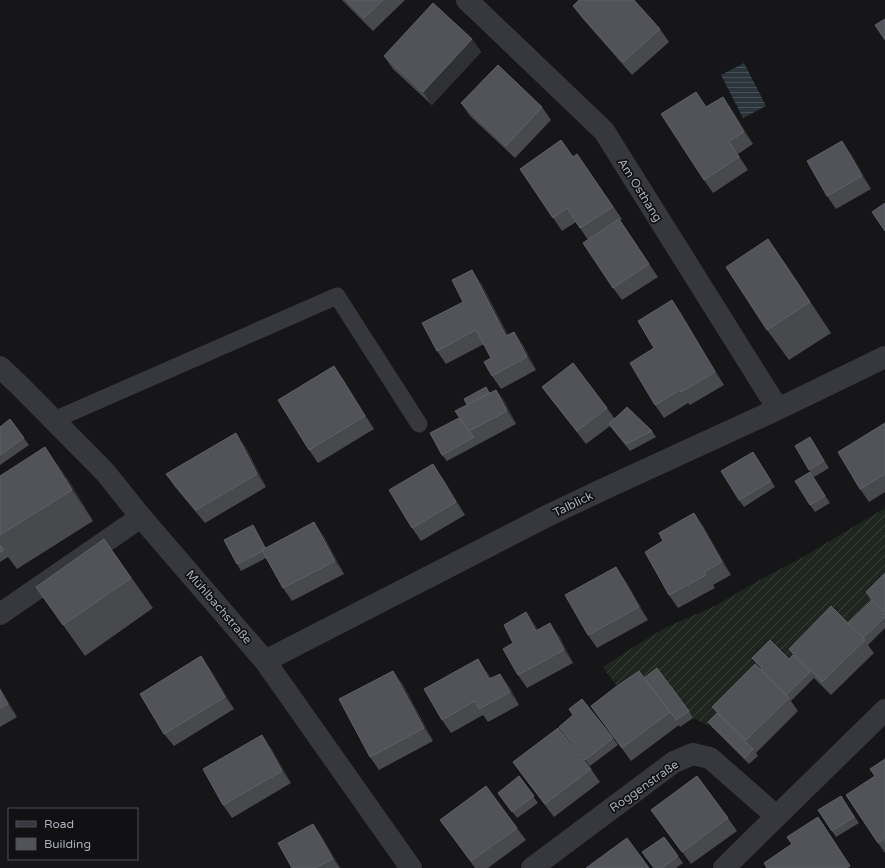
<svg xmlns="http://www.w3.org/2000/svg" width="885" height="868" font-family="'Varela Round',sans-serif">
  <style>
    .garden { fill: url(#garden-furrows) }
    .water { fill: url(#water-rules) }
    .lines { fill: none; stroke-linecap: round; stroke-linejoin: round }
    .service { stroke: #37383d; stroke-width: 17 }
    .minor { stroke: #37383d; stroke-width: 22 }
    .tertiary { stroke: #37383d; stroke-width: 22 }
    .wall { fill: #47494d }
    .shaded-wall { fill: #2f3033 }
    .building { fill: #525359; stroke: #5f6168 }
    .labels { text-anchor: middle; stroke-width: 3.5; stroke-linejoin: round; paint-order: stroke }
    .street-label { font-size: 12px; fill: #a8adb8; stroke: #111113 }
  </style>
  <defs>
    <pattern id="garden-furrows" width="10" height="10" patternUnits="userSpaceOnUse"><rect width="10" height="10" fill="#1e261f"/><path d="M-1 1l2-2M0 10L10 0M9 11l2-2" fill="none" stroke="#3c433d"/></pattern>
    <pattern id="water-rules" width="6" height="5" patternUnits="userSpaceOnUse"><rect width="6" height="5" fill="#2c353c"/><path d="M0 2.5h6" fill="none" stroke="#485056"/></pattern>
  </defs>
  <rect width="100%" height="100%" fill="#161618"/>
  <path class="garden" d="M885 508V595L852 631 819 639 767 674 713 728 693 718 661 675 626 699 603 667 635 646 665 628 715 606 758 581 803 557Z"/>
  <path class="water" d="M744 63 766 106 743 118 721 75Z"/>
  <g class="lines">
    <path class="service" d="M54 420 337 296 419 424"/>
    <path class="minor" d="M467 0 604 131 778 409
      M0 614 141 517
      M265 661 549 515 606 488 778 409 885 357
      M532 868 674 762 693 754 710 758 776 816
      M724 868 885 710"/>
    <path class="tertiary" d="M0 367 19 385 105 472 141 517 265 661 411 868"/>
  </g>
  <path class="wall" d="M342 0H405L373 31Z
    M573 6 660 29 669 42 632 75 582 18Z
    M472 39 481 52 432 105 393 69 384 56Z
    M723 97 732 110 753 144 738 154 748 170 713 193 704 180 706 107Z
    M461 103 542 107 551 120 515 158 470 116Z
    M577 154 622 219 620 220 658 277 622 300 613 288 588 240 576 222 562 231 520 169 573 157Z
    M851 154 871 189 836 209 827 196Z
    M768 239 789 269 831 333 789 360 767 330Z
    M481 283 508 335 514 332 523 345 536 370 501 389 492 376 491 358 484 344 446 364 437 351 463 302Z
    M672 300 681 313 724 385 690 405 688 403 664 418 655 405 654 348Z
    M343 379 374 429 318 463 309 450Z
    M486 387 490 393 496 390 505 402 516 424 447 461 442 455 459 418 467 405Z
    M542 387 607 408 615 419 652 431 656 437 630 451 610 426 586 444 551 399Z
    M10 419 29 445 0 465V427Z
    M885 423V492L869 502 860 489Z
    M810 437 829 468 814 477 809 470Z
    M245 446 266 487 205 523 175 487 166 474Z
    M753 452 775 487 744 507 739 500Z
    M810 472 830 503 815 512 810 505Z
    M0 476 67 478 93 521 17 569 8 557 0 562Z
    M442 477 465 515 421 541 412 528Z
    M703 526 731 575 713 585 715 588 678 608 669 595 663 541Z
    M257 532 266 548 323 535 344 574 292 601 283 588 266 558 241 571 237 564Z
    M104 539 153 608 85 656 36 587Z
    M885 573V628L868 645 874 653 831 695 814 678 791 701 798 711 756 753 758 756 749 764 713 728 708 722 717 713 712 707 761 669 757 664 752 658 789 659 793 655 789 649 848 623 871 601 866 592Z
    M625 580 648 620 597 648 588 635Z
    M535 625 538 630 559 636 573 663 527 688 518 675 513 643Z
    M201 656 210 669 234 709 174 746 164 734Z
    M487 672 491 678 509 686 519 705 488 722 483 715 451 733 442 720Z
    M644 678 689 711 693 718 680 727 678 724 679 725 631 761 591 706Z
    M402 683 433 741 379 770 370 757Z
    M0 688 17 717 0 727Z
    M559 727 613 738 618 745 590 766Z
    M271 748 291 783 232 818 223 805Z
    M885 759V853L878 843 875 776Z
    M513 762 591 769 600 782 554 817 522 775Z
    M519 776 538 803 517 818 498 793Z
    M841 796 859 823 836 837 832 831Z
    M651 810 728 818 737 831 691 864Z
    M440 820 517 828 526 840 488 868H475Z
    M313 824 322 837 340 868H292Z
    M664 837 683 863 676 868H654Z"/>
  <path class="shaded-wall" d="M472 39 481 52 432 105 423 92Z
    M723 97 732 110 753 144 744 132Z
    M729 141 738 154 748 170 739 157Z
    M842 141 851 154 871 189 862 176Z
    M619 219 628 232 658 277 649 264Z
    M768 239 789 269 831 333 810 302Z
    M472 270 481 283 515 349 506 336Z
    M672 300 681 313 724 385 715 372Z
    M514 332 523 345 536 370 527 357Z
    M334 366 343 379 374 429 365 416Z
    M496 390 505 402 516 424 507 411Z
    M236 433 245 446 266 487 257 474Z
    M45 447 67 478 93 521 72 490Z
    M433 464 442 477 465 515 456 502Z
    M810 472 815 479 830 503 825 496Z
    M694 513 703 526 731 575 722 562Z
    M314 522 323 535 344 574 335 561Z
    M253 525 257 532 270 556 265 550Z
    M616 567 625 580 648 620 639 607Z
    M526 612 535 625 545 644 536 631Z
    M550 623 559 636 573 663 564 650Z
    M201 656 210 669 234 709 225 697Z
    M478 659 487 672 498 692 489 679Z
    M393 671 402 683 433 741 424 728Z
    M500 674 509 686 519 705 510 692Z
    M0 688 17 717 8 704 0 690Z
    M262 735 271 748 291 783 282 771Z
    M818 817 827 830 852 868 850 866Z
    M313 824 322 837 340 868 333 859Z"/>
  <path class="building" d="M346 0H383L364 18Z
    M579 0H634L660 29 623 62 573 6Z
    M433 3 472 39 423 92 384 56Z
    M885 19V40L875 25Z
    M498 65 542 107 506 146 461 103Z
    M696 92 706 107 723 97 744 132 729 141 739 157 704 180 661 114Z
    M561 140 573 157 577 154 613 207 580 228 567 208 553 218 520 169Z
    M842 141 862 176 827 196 807 161Z
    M885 203V231L872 212Z
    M619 219 649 264 613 288 583 243Z
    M768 239 810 302 767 330 726 267Z
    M472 270 506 336 514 332 527 357 492 376 484 362 491 358 476 330 437 351 422 323 463 302 452 280Z
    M672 300 715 372 681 392 680 390 655 405 630 363 654 348 638 321Z
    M573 363 607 408 577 431 542 387Z
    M334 366 365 416 309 450 278 400Z
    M486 387 489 393 467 405 464 399Z
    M496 390 507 411 469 431 455 411Z
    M627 407 652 431 626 444 609 424Z
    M459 418 474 437 442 455 430 433Z
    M10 419 24 438 0 455V427Z
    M885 423V474L860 489 838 452Z
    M236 433 257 474 196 510 166 474Z
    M810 437 824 461 809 470 795 446Z
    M45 447 72 490 0 535V476Z
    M753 452 771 481 739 500 721 471Z
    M433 464 456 502 412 528 389 490Z
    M810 472 825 496 810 505 795 481Z
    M694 513 722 562 704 572 706 575 669 595 645 552 663 541 659 533Z
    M314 522 335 561 283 588 262 550Z
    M253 525 265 548 262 550 263 551 237 564 224 540Z
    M104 539 131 578 63 625 36 587Z
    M0 545 4 550 0 552Z
    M616 567 639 607 588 635 565 595Z
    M885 573V612L866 592Z
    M872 600 885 614V617L863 638 848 623Z
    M831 606 865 640 822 682 789 649Z
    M526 612 536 631 550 623 564 650 518 675 503 649 513 643 504 625Z
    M770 640 789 659 793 655 810 672 786 695 761 670 762 668 752 658Z
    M201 656 225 697 164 734 140 694Z
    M478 659 489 679 500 674 510 692 479 709 475 701 442 720 424 689Z
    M755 664 789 698 746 740 712 707Z
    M657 668 689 711 676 720 644 678Z
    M393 671 424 728 370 757 339 699Z
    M639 671 670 712 622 748 591 706 617 686Z
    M0 690 8 704 0 708Z
    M582 699 613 738 585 760 559 727 573 715 569 709Z
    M717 713 753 749 745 758 708 722Z
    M558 728 591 769 545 804 513 762Z
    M262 735 282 771 223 805 203 769Z
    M885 759V838L878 843 846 795 875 776 870 769Z
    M519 776 534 796 512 812 498 793Z
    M697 776 728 818 682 852 651 810Z
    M486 786 517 828 471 861 440 820Z
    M841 796 854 817 832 831 818 810Z
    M818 817 850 866 847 868H767L764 863 792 844 787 837Z
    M313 824 333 859 315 868H292L278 843Z
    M664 837 678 856 662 868H654L642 852Z
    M627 838 649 868H586Z"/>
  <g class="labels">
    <g class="street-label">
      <text transform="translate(640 190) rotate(58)" y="4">Am Osthang</text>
      <text transform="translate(573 504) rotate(-26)" y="4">Talblick</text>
      <text transform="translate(219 607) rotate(49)" y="4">Mühlbachstraße</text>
      <text transform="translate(644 786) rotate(-35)" y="4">Roggenstraße</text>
    </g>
  </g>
  <rect x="8" y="808" width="130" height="52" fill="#111113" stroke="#4d4f55"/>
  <rect x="16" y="821" width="20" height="6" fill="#37383d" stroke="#4d4f55"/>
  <text x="44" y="828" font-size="12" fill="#a8adb8">Road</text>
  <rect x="16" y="838" width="20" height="12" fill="#525359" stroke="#4d4f55"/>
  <text x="44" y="848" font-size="12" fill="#a8adb8">Building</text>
</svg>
